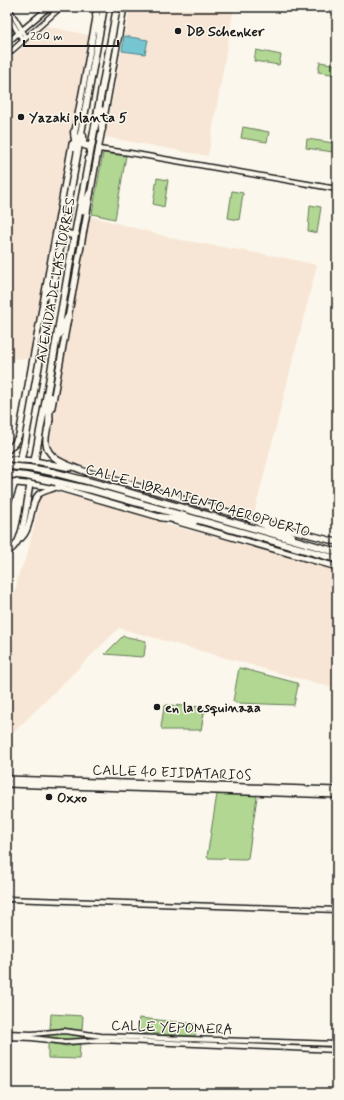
<svg xmlns="http://www.w3.org/2000/svg" width="344" height="1100" font-family="Mynerve,sans-serif">
  <style>
    .built { fill: #f7e6d5 }
    .green { fill: #b1d793; stroke: #667a58 }
    .water { fill: #76c6d1; stroke: #528289 }
    .lines { fill: none; stroke-linecap: round; stroke-linejoin: round }
    .minor-casing { stroke: #1c1c1c; stroke-width: 7 }
    .major-casing { stroke: #1c1c1c; stroke-width: 8 }
    .highway-casing { stroke: #1c1c1c; stroke-width: 9 }
    .minor { stroke: #fbf7ec; stroke-width: 4 }
    .major { stroke: #fbf7ec; stroke-width: 5 }
    .highway { stroke: #fbf7ec; stroke-width: 6 }
    .highway-bridge-casing { stroke: #1c1c1c; stroke-width: 9; stroke-linecap: butt }
    .highway-bridge { stroke: #fbf7ec; stroke-width: 6 }
    .poi-dot { fill: #1c1c1c; stroke: #fbf7ec; stroke-width: 1.5 }
    .labels { text-anchor: middle; stroke-width: 3; stroke-linejoin: round; paint-order: stroke }
    .poi-label { font-size: 14px; font-weight: bold; fill: #1c1c1c; stroke: #fbf7ec; text-anchor: start }
    .street-label { font-size: 14px; fill: #1c1c1c; stroke: #fbf7ec }
  </style>
  <rect width="100%" height="100%" fill="#fbf7ec"/>
  <filter id="ink" filterUnits="userSpaceOnUse"><feTurbulence type="fractalNoise" baseFrequency=".025" numOctaves="2"/><feDisplacementMap in="SourceGraphic" scale="8" xChannelSelector="R" yChannelSelector="G"/><feConvolveMatrix kernelMatrix="1 2 1 2 8 2 1 2 1" color-interpolation-filters="sRGB"/></filter>
  <g filter="url(#ink)">
    <path class="built" d="M130 7H234L208 156 105 137Z
      M45 26 89 35 31 357 26 359 7 358V62Z
      M89 216 176 239 286 258 317 265 254 514 61 459 55 456 52 452 49 446Z
      M56 492 163 521 166 524 337 570V666L333 688 119 628 7 739V606H9L16 587 19 573 27 556 34 526 40 497 48 494Z"/>
    <path class="green" d="M7 22 14 34 7 39Z
      M256 50 281 55 279 65 254 61Z
      M320 62 337 65V75L318 72Z
      M243 127 269 132 267 142 241 138Z
      M307 139 334 143 333 152 306 148Z
      M103 153 126 156 115 219 92 214Z
      M157 178 168 180 164 207 153 204Z
      M232 191 243 193 239 220 228 218Z
      M310 205 321 207 317 233 308 231Z
      M123 636 146 641 144 656 142 657 105 654Z
      M239 668H240L297 683 298 685 294 705 236 703 233 701Z
      M166 705 204 707 205 708 201 730H163L161 727 164 707Z
      M219 793 256 795 257 797 248 858 245 859 208 858 207 857 217 794Z
      M51 1014 83 1016 82 1030 80 1031C74 1030 69 1028 63 1028 58 1028 54 1030 50 1029Z
      M139 1018 197 1024 195 1036 137 1033Z
      M62 1033 86 1037H94L64 1040 36 1036Z
      M48 1043 67 1046 79 1044 80 1045 79 1059 48 1058Z"/>
    <path class="water" d="M124 36 148 40 145 54 122 51Z"/>
    <g class="lines">
      <defs>
        <path id="minor" d="M8 7 26 37
          M7 15 23 40
          M7 43 49 7
          M7 55 61 7
          M98 149 130 153 337 189
          M7 899 337 910
          M7 1033 32 1034 64 1031 101 1036 337 1044
          M7 1037 32 1038 65 1042 100 1040 337 1050"/>
        <path id="major" d="M74 136 98 7
          M52 407 124 7
          M50 419C48 427 45 436 46 444 49 462 73 466 86 472
          M7 451 14 444 19 435 72 144
          M7 459 35 461 70 468
          M7 463 9 473 7 478
          M84 471 253 519
          M7 482 56 487 163 518
          M44 482C40 476 44 469 48 463
          M7 506 15 483
          M175 521 337 567
          M265 523 337 542
          M20 539C33 529 29 503 39 494 43 491 49 490 54 488
          M7 553C10 550 14 548 16 544 24 534 27 499 30 485
          M7 779 337 790
          M7 784 337 795"/>
        <path id="highway" d="M96 14 98 30
          M101 110 102 129
          M74 132 75 140 74 148
          M83 136V143L84 145 91 147
          M82 211 90 193
          M63 229C66 234 70 236 76 234
          M45 296 52 281
          M59 335 68 317
          M49 423 50 397
          M52 472 95 483 337 552
          M56 482 92 490 337 559
          M15 483 25 441 104 7
          M30 485 50 377 71 256 117 7
          M160 517 194 522
          M250 519 292 536"/>
      </defs>
      <use href="#minor" class="minor-casing"/>
      <use href="#major" class="major-casing"/>
      <use href="#highway" class="highway-casing"/>
      <use href="#minor" class="minor"/>
      <use href="#major" class="major"/>
      <use href="#highway" class="highway"/>
      <defs>
        <path id="highway-bridge" d="M7 466 29 468 52 472
          M7 474 26 476 56 482"/>
      </defs>
      <use href="#highway-bridge" class="highway-bridge-casing"/>
      <use href="#highway-bridge" class="highway-bridge"/>
    </g>
  </g>
  <g class="poi-dot">
    <circle cx="178" cy="31" r="4"/>
    <circle cx="21" cy="117" r="4"/>
    <circle cx="157" cy="707" r="4"/>
    <circle cx="49" cy="797" r="4"/>
  </g>
  <g class="labels">
    <g class="poi-label">
      <text x="186" y="36">DB Schenker</text>
      <text x="29" y="122">Yazaki planta 5</text>
      <text x="165" y="712">en la esquinaaa</text>
      <text x="57" y="802">Oxxo</text>
    </g>
    <g class="street-label">
      <text transform="translate(55 280) rotate(-80)" y="5">AVENIDA DE LAS TORRES</text>
      <text transform="translate(198 500) rotate(16)" y="5">CALLE LIBRAMIENTO AEROPUERTO</text>
      <text transform="translate(172 772) rotate(2)" y="5">CALLE 40 EJIDATARIOS</text>
      <text transform="translate(172 1027) rotate(2)" y="5">CALLE YEPOMERA</text>
    </g>
  </g>
  <rect width="344" height="1100" fill="none" stroke="#fbf7ec" stroke-width="24"/>
  <rect x="12" y="12" width="320" height="1076" fill="none" stroke="#1c1c1c" stroke-width="1.5" filter="url(#ink)"/>
  <path d="M24 40v6h94v-6" fill="none" stroke="#1c1c1c" stroke-width="2"/>
  <text x="30" y="40" font-size="12" fill="#1c1c1c" stroke="#fbf7ec" stroke-width="3" paint-order="stroke">200 m</text>
</svg>
